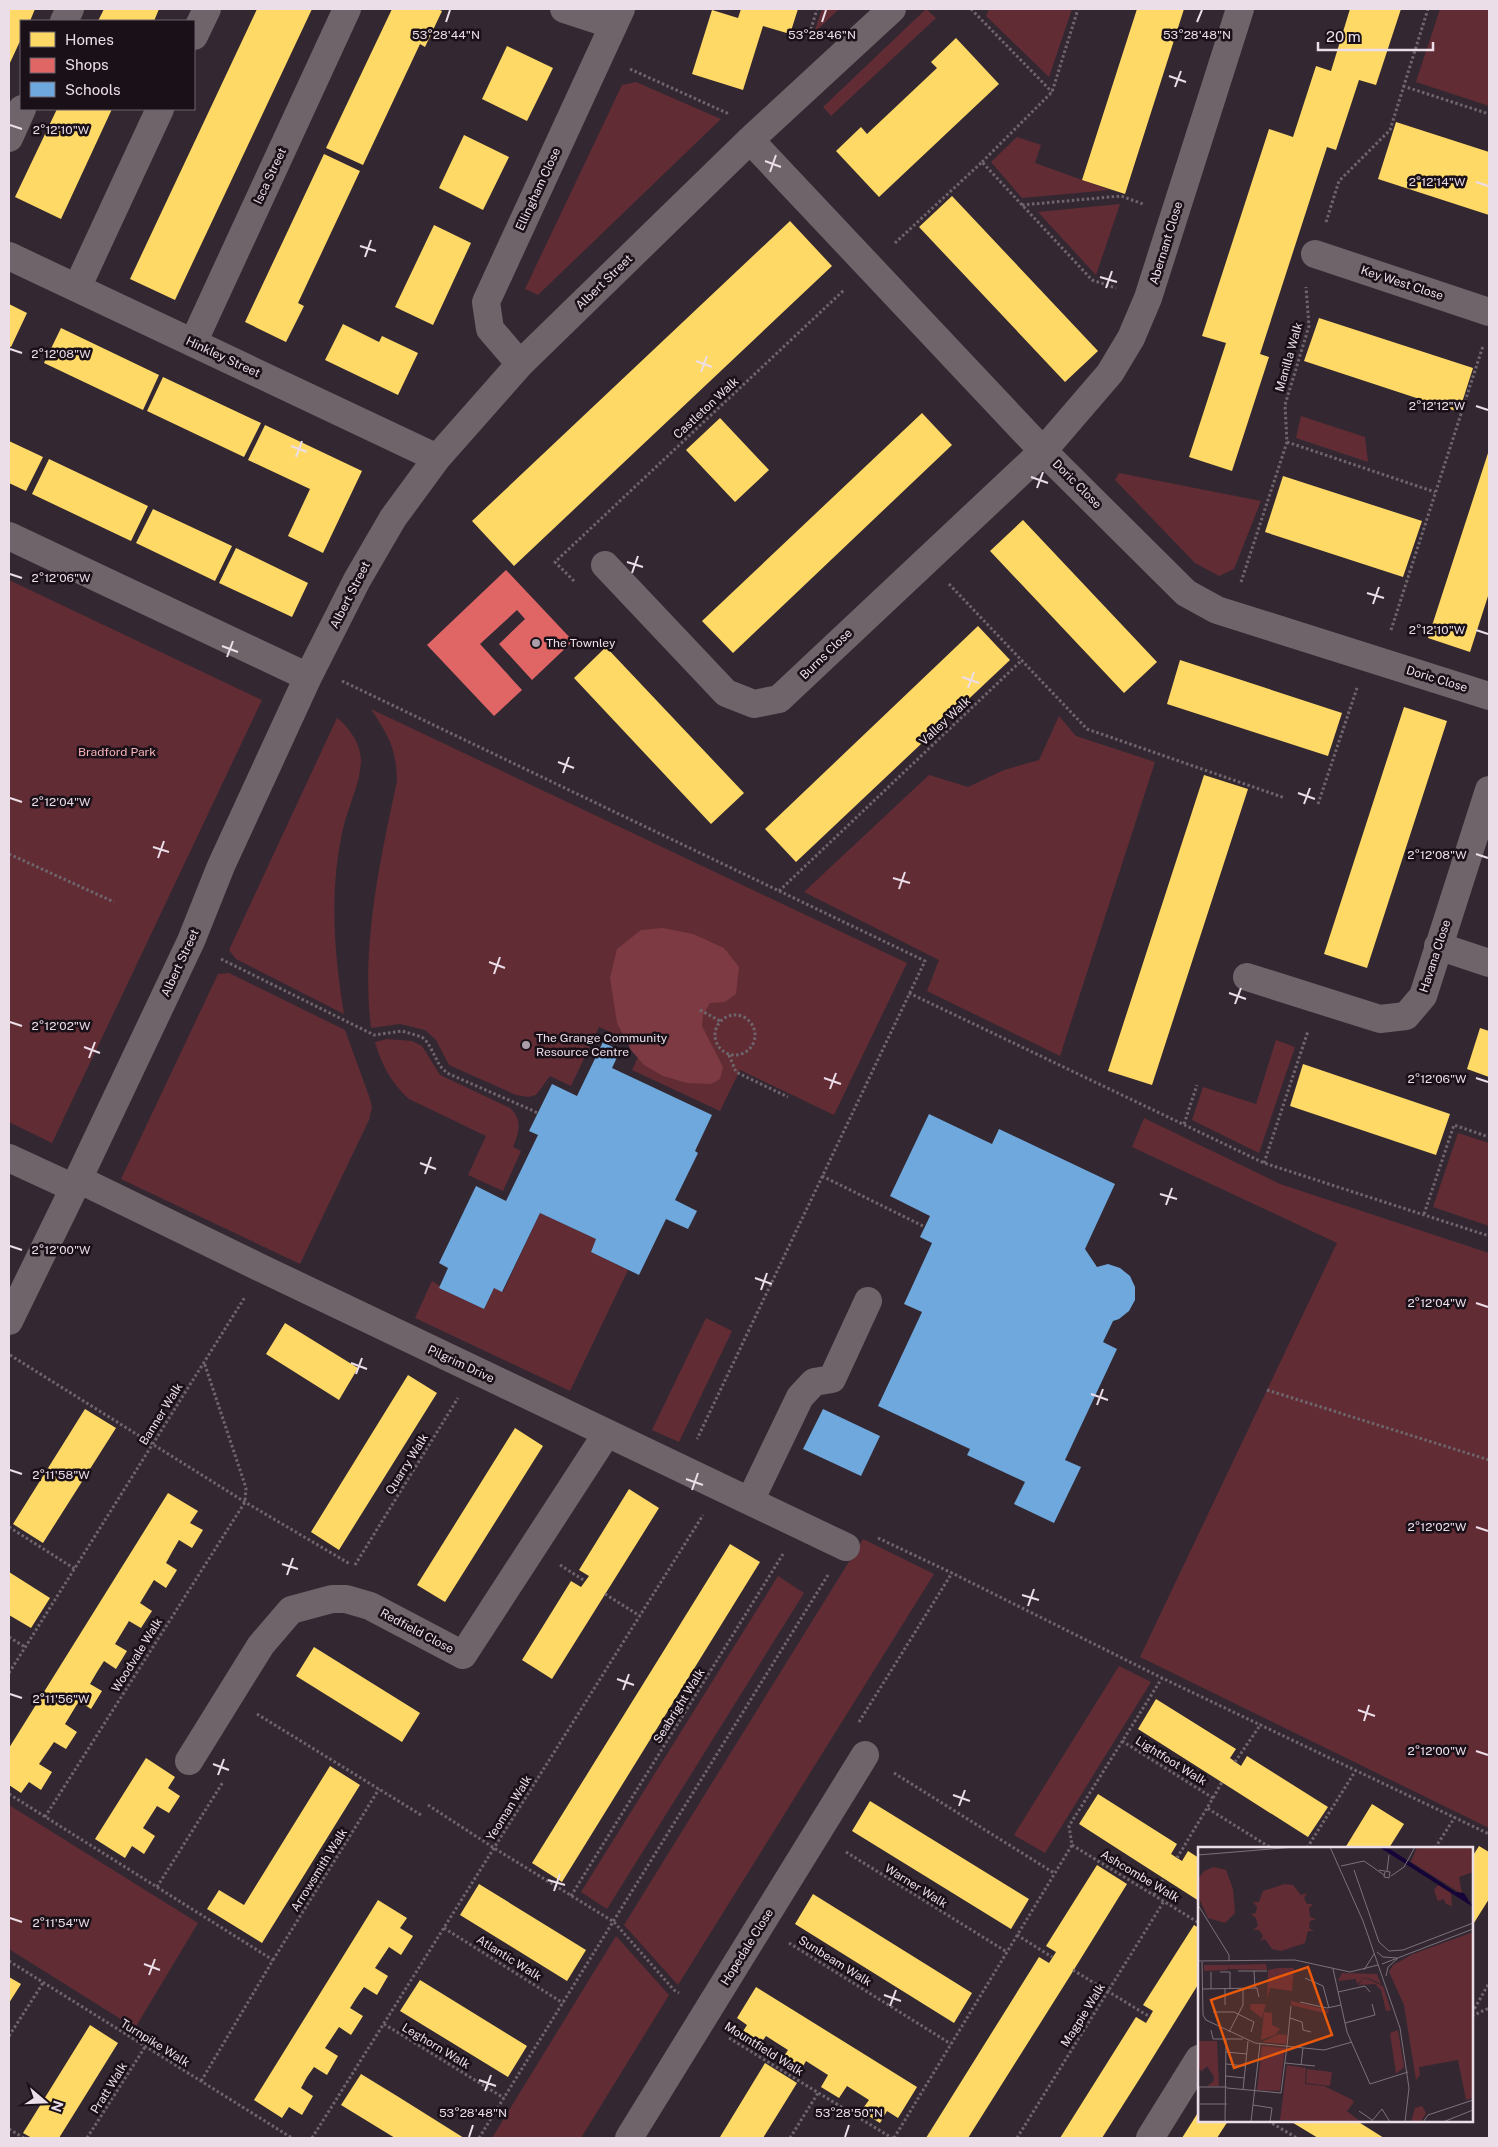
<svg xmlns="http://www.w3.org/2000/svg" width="1498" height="2147" font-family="'Public Sans',sans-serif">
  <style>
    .green { fill: #612c34 }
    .forest { fill: #7d3a43 }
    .homes { fill: #ffd966 }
    .shops { fill: #e06666 }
    .schools { fill: #6fa8dc }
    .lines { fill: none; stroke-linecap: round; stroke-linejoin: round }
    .path { stroke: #6f666d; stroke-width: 3; stroke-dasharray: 2.5 2.5; stroke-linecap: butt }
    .minor { stroke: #6f6469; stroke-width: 28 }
    .ticks { fill: none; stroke: #ecdee9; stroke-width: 2 }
    .poi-dot { fill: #ab9ea9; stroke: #191018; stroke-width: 2 }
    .labels { text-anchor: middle; stroke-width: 5; stroke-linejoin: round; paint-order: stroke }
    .street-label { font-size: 12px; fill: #ecdee9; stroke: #191018 }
    .poi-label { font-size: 12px; fill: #ecdee9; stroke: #191018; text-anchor: start }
    .park-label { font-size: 12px; fill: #f8b3b8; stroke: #191018 }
    .inset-road { fill: none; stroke: #7d717b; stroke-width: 1 }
    .view { fill: #e8590c; fill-opacity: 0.15; stroke: #e8590c; stroke-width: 2.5 }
    .inset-edge { fill: none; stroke: #ecdee9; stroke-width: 2.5 }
    .ticks-label { font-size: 12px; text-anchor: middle; fill: #ecdee9; stroke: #191018; stroke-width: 5; stroke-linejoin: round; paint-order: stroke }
  </style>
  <rect width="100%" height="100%" fill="#332832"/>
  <path class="green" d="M822 9H839L814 33Z
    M926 9 936 18 831 116 823 107Z
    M989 9H1072L1049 77 986 16Z
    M1440 9H1489V106L1416 82Z
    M636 82 721 119 538 295 525 289 622 85Z
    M1017 137 1041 145 1035 163 1110 190 1022 198 991 162Z
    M1120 204 1096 275 1038 212Z
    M1301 416 1365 437 1368 462 1296 438Z
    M1119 473 1261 501 1234 569 1219 576 1195 563 1115 480Z
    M9 580 262 700 52 1143 9 1122Z
    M371 709 907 963 834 1115 740 1070 720 1111 632 1070 643 1047 599 1027 571 1086 550 1076 536 1095 528 1097 516 1095 449 1065 436 1040 425 1030 400 1024 371 1028C361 945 380 861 397 781 396 747 389 737 371 709Z
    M1059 716 1076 736 1155 762 1060 1056 927 991 939 960 804 892 929 775 968 787 1004 770 1039 760Z
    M337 718C349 727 360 743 361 759 361 783 348 806 343 829 329 890 334 954 344 1014L236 959 229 950Z
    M229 973 345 1030 369 1096 372 1107 369 1120 300 1264 121 1179 218 974Z
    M387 1039 412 1041 422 1046 440 1075 510 1108C523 1120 519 1132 513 1147L521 1151 503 1191 468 1175 486 1136 409 1099C392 1084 381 1064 375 1042Z
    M1276 1040 1295 1047 1259 1153 1192 1120 1203 1087 1256 1104Z
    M1144 1118 1280 1184 1489 1253V1828L1140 1657 1337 1243 1132 1147Z
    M1458 1133 1489 1143V1226L1433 1207Z
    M540 1213 596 1239 591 1252 628 1270 570 1391 415 1318 432 1281 440 1286 439 1288 484 1309 494 1288 503 1292Z
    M706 1318 732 1331 679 1442 652 1430Z
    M863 1539 934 1574 678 1985 624 1925Z
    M778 1576 804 1593 607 1909 581 1892Z
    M1119 1666 1151 1682 1045 1853 1014 1835Z
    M9 1805 198 1923 135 2028 9 1949Z
    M616 1936 669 1995 581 2138H492Z"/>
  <path class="forest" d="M663 928 693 934 724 948 739 967 736 994 725 1002 710 1003 703 1015 702 1026 723 1067 720 1079 711 1084 687 1083 663 1076 644 1065 631 1050 617 1023 610 978 617 949 641 930Z"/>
  <path class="homes" d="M9 9H35L30 21H21V39L9 65Z
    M104 9H159L154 21H98Z
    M257 9H312L175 300 130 279Z
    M392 9H438L442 11 425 47 420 44 363 165 326 148Z
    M741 9H798L790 34 763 26 743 90 692 74 712 10 738 18Z
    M1137 9H1184L1125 194 1082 180Z
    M1350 9H1401L1376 85 1359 80 1336 150 1327 147 1260 354 1269 357 1232 471 1189 457 1226 343 1202 336 1269 129 1293 137 1316 66 1331 71Z
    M956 38 999 84 879 197 836 151 861 127 867 134 937 68 931 62Z
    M507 46 553 68 527 121 482 99Z
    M57 109H112L61 219 15 197Z
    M1396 122 1489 152V215L1378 179Z
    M464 135 509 157 483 210 439 188Z
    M324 154 360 171 298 303 304 306 286 342 245 322Z
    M952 196 1098 351 1065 382 919 227Z
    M790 221 832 266 514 566 472 521Z
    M434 225 471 243 433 325 395 307Z
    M9 304 27 313 11 347 9 346Z
    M1319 318 1473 368 1459 412 1304 361Z
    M343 324 379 342 382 336 418 353 398 395 325 360Z
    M61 328 159 375 143 410 44 363Z
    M163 377 261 423 244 457 147 411Z
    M922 413 952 445 733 653 702 621Z
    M720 418 769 470 735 502 686 450Z
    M265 425 362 471 323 553 288 536 310 489 248 460Z
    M9 441 43 457 26 491 9 483Z
    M1489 450V593L1470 652 1428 638Z
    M49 459 148 506 131 541 32 494Z
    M1283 476 1422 521 1403 577 1265 532Z
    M153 509 232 546 215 581 136 543Z
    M1023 520 1157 662 1124 693 990 551Z
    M236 548 308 583 292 617 219 583Z
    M978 626 1010 660 796 862 765 829Z
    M606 647 744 793 711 824 574 678Z
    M1180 660 1342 713 1328 756 1167 704Z
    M1404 707 1447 721 1367 968 1324 954Z
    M1204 775 1248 789 1152 1085 1108 1071Z
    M1480 1028 1489 1031V1077L1467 1069Z
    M1303 1064 1450 1114 1436 1155 1290 1106Z
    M285 1323 358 1368 339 1400 266 1354Z
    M408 1375 437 1393 339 1550 311 1532Z
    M85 1409 116 1428 43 1543 13 1524Z
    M515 1428 543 1446 445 1602 417 1585Z
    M629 1489 659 1508 552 1679 522 1660 571 1581 581 1587 589 1576 579 1570Z
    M168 1493 198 1511 190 1523 203 1530 192 1548 179 1540 172 1552 166 1563 177 1570 166 1588 154 1580 140 1603 152 1611 141 1628 129 1621 115 1644 127 1651 116 1669 104 1661 97 1672 90 1684 102 1691 91 1709 79 1701 65 1724 77 1732 66 1749 54 1742 39 1764 52 1772 41 1790 29 1782 21 1793 9 1785V1748Z
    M730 1544 760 1562 562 1882 532 1863Z
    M9 1572 50 1598 31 1628 9 1615Z
    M314 1647 420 1713 402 1742 296 1676Z
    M1156 1699 1236 1749 1230 1758 1241 1766 1247 1756 1328 1807 1308 1837 1138 1729Z
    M146 1758 175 1777 168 1788 180 1796 169 1813 157 1806 143 1828 155 1836 144 1854 132 1846 125 1858 95 1839Z
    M330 1766 360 1785 262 1943 207 1909 219 1890 244 1905Z
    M1098 1794 1177 1844 1171 1854 1182 1861 1188 1851 1199 1858V1901L1079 1824Z
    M870 1801 1029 1899 1011 1929 852 1831Z
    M1372 1804 1404 1824 1389 1848H1345Z
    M1479 1846 1489 1852V1899L1472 1926V1857Z
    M1097 1865 1127 1884 1070 1976 968 2138H926L1039 1957 1049 1963 1056 1952 1046 1946Z
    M479 1884 586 1950 567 1981 460 1915Z
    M813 1894 972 1993 954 2023 795 1924Z
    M378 1900 407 1918 400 1928 413 1936 401 1955 389 1947 375 1968 388 1976 377 1995 364 1987 357 1997 350 2008 363 2016 351 2035 339 2027 325 2048 338 2056 327 2075 314 2067 307 2077 301 2088 313 2096 302 2115 289 2107 282 2118 254 2100Z
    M1194 1925 1199 1928V1983L1142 2075 1102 2138H1060L1136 2017 1146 2023 1153 2011 1143 2005Z
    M9 1977 21 1984 9 2003Z
    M420 1980 527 2046 508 2077 400 2011Z
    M756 1987 917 2087 898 2118 887 2111 880 2123 861 2111 869 2100 847 2086 839 2098 821 2087 828 2075 806 2061 799 2073 789 2067 781 2061 788 2050 766 2036 758 2047 740 2036 747 2025 737 2018Z
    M90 2025 118 2043 59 2138H32L23 2133Z
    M765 2063 797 2083 763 2138H722L720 2137Z
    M361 2074 397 2096 464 2138H395L341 2105Z
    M1199 2111V2121H1228L1217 2138H1182Z
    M1290 2121H1357L1384 2138H1318Z"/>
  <path class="shops" d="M506 570 573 641 532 680 499 644 525 619 517 610 480 644 522 690 494 716 427 645Z"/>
  <path class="schools" d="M603 1042 620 1051 612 1068 712 1115 695 1151 698 1153 675 1200 697 1211 688 1229 666 1219 639 1275 591 1252 596 1239 540 1213 502 1292 494 1288 484 1309 439 1288 448 1268 439 1263 476 1186 506 1201 538 1135 529 1131 552 1084 577 1096Z
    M929 1114 992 1144 999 1129 1115 1184 1085 1249 1097 1267 1108 1264 1120 1268 1130 1276 1135 1287V1300L1129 1311 1119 1319 1113 1321 1103 1342 1117 1349 1065 1460 1081 1467 1054 1523 1014 1504 1025 1482 967 1455 970 1449 878 1406 922 1312 904 1304 932 1243 920 1237 930 1216 890 1196Z
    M823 1409 880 1436 861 1476 803 1449Z"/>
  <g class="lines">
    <path class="path" d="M971 9 1052 92
      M808 39 817 9
      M630 69 729 114
      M1403 86 1489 114
      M982 162 1052 92 1078 9
      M1022 205 1121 196 1143 204
      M1326 222 1339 181 1390 130 1428 9
      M895 243 982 162 1092 280 1116 288
      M1287 442 1435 492
      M574 581 555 562 844 290
      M1241 582 1287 442 1285 405 1309 326 1306 287
      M949 584 1087 729 1285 798
      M1391 630 1483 346
      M342 681 925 961 697 1439
      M1318 804 1357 688
      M9 854 114 902
      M779 891 1022 660
      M221 959 374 1035 402 1031 422 1037 428 1043 440 1066 447 1073 538 1113
      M909 993 1264 1163 1489 1236
      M700 1010 720 1021
      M715 1035a20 20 0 1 1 40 0a20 20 0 1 1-40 0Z
      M729 1055 736 1072 788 1097
      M1184 1124 1197 1085
      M1264 1163 1308 1031
      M822 1176 925 1227
      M1424 1214 1454 1125 1489 1137
      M10 1355 245 1502 350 1564
      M1267 1390 1489 1460
      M9 1527 75 1569
      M878 1538 952 1573 1162 1678 1489 1834
      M355 1565 458 1398
      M560 1565 585 1581
      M605 1594 640 1616
      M9 1637 25 1647
      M9 1673 245 1297
      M257 1714 421 1815
      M859 1722 952 1573
      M1122 1741 1213 1798 1207 1808 1271 1848
      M1235 1762 1261 1724
      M894 1773 1054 1873
      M9 1794 273 1960 200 2083
      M1213 1798 1222 1782
      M428 1805 494 1848 614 1922 674 1990 679 1993
      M45 1817 245 1502 246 1488 204 1362
      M1072 1845 1199 1923
      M1307 1848 1356 1770
      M1435 1848 1455 1817
      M846 1852 1007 1952
      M1177 1858 1207 1808
      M157 1887 223 1782
      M1154 1895 1164 1878
      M571 1896 783 1554
      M444 1928 563 2003
      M1017 1935 1052 1957
      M789 1943 951 2044
      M273 1960 379 1789
      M9 1961 292 2138
      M1073 1970 1150 2017
      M1472 2013 1489 1983
      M1472 2016 1489 2008
      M384 2024 504 2098
      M9 2036 43 1983
      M729 2038 892 2138
      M1268 2121 1297 2138
      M9 2129 24 2138
      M87 2138 145 2047
      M312 2138 703 1515
      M479 2138 828 1575
      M790 2138 818 2093
      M894 2138 1072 1845 1069 1826 1162 1678
      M1017 2138 1164 1901"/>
    <path class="minor" d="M564 9 613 25
      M64 21 70 9
      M194 36 207 9
      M9 138 22 109
      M750 140 1043 451 1186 593 1217 610 1489 696
      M1315 254 1489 312
      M9 256 437 458
      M77 288 160 109
      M193 343 347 9
      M520 364 490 329 486 302 621 9
      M9 536 308 677
      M605 565 726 693 754 704 779 699 1043 451 1110 373 1131 338 1148 298 1240 9
      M1438 946 1489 963
      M1247 977 1380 1019 1406 1016 1423 996 1489 790
      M9 1158 74 1188
      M78 1179 263 1269 846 1547
      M9 1321 74 1188 191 941 221 866 308 677 357 580 393 518 437 458 520 364 750 140 892 9
      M750 1501 800 1397 814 1382 832 1379 868 1301
      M189 1761 261 1645 291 1610 332 1599H346L370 1606 463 1655 607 1433
      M629 2138 865 1755
      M1150 2138 1199 2059"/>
  </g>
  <path class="ticks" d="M446 22 450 10M822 22 826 10M1197 22 1202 10M1169 76 1186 82M1175 87 1181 71M10 125 22 129M765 161 781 167M770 172 776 155M1476 182 1488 186M360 246 376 251M365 257 371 240M1100 277 1117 282M1106 288 1112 271M10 349 22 353M696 361 712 367M701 372 707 356M1476 406 1488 410M291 446 307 452M296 457 302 441M1031 477 1048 483M1037 488 1043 472M627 562 643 567M632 573 638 556M10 574 22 578M1367 593 1384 598M1373 604 1379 587M1476 630 1488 634M222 646 238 652M227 657 233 641M962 677 979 683M968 688 974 672M558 762 574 768M563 773 569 757M1298 793 1315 799M10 798 22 802M1304 804 1310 788M153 847 169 852M1476 854 1488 858M158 858 164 841M893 878 910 883M899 889 905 872M489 962 505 968M494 974 500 957M1229 993 1246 999M1235 1004 1241 988M10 1022 22 1026M84 1047 100 1053M89 1058 95 1042M824 1078 841 1084M1476 1078 1488 1082M830 1089 836 1073M420 1163 436 1169M425 1174 431 1157M1160 1194 1177 1199M1166 1205 1172 1188M10 1246 22 1250M755 1278 772 1284M761 1290 767 1273M1476 1303 1488 1307M351 1363 367 1369M356 1374 362 1358M1091 1394 1108 1400M1097 1405 1103 1389M10 1470 22 1474M686 1479 703 1485M692 1490 698 1473M1476 1527 1488 1531M282 1564 298 1569M287 1575 293 1558M1022 1595 1039 1600M1028 1606 1034 1589M617 1679 634 1685M623 1690 629 1674M10 1694 22 1698M1358 1710 1375 1716M1364 1721 1369 1705M1476 1751 1488 1755M213 1764 229 1770M218 1775 224 1759M953 1795 970 1801M959 1806 965 1790M548 1880 565 1885M554 1891 560 1874M10 1918 22 1922M144 1964 160 1970M149 1975 155 1959M884 1995 901 2001M890 2006 896 1990M479 2080 496 2086M485 2091 491 2075M469 2137 473 2125M845 2137 849 2125"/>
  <g class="poi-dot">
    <circle cx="536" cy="643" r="5"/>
    <circle cx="526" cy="1045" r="5"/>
  </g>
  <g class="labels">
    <g class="street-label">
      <text transform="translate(270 176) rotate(-65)" y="4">Isca Street</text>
      <text transform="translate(538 189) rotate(-65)" y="4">Ellingham Close</text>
      <text transform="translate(1166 243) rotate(-73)" y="4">Abernant Close</text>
      <text transform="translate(604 282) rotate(-44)" y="4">Albert Street</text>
      <text transform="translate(1402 283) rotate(18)" y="4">Key West Close</text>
      <text transform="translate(223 357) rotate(25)" y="4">Hinkley Street</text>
      <text transform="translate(1289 357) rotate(-74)" y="4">Manilla Walk</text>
      <text transform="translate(706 408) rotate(-43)" y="4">Castleton Walk</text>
      <text transform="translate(1077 484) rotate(45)" y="4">Doric Close</text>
      <text transform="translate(350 595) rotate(-63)" y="4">Albert Street</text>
      <text transform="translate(826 654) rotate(-44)" y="4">Burns Close</text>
      <text transform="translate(1437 679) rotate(17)" y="4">Doric Close</text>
      <text transform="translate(945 721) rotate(-43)" y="4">Valley Walk</text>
      <text transform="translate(1435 956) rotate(-72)" y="4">Havana Close</text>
      <text transform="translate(180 963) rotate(-65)" y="4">Albert Street</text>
      <text transform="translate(461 1364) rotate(25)" y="4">Pilgrim Drive</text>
      <text transform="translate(161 1414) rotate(-58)" y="4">Banner Walk</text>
      <text transform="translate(407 1464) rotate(-58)" y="4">Quarry Walk</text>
      <text transform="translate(417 1631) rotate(28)" y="4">Redfield Close</text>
      <text transform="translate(137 1655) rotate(-58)" y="4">Woodvale Walk</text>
      <text transform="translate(679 1706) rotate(-58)" y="4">Seabright Walk</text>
      <text transform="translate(1171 1761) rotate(32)" y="4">Lightfoot Walk</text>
      <text transform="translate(509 1808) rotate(-58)" y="4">Yeoman Walk</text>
      <text transform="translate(319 1870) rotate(-58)" y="4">Arrowsmith Walk</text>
      <text transform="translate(1140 1876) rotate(31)" y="4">Ashcombe Walk</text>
      <text transform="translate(916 1886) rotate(32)" y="4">Warner Walk</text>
      <text transform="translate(747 1947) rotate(-58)" y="4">Hopedale Close</text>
      <text transform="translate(509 1958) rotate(32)" y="4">Atlantic Walk</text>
      <text transform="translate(835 1961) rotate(32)" y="4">Sunbeam Walk</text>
      <text transform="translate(1083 2015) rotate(-58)" y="4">Magpie Walk</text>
      <text transform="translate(155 2043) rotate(32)" y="4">Turnpike Walk</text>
      <text transform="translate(436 2046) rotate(31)" y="4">Leghorn Walk</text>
      <text transform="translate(764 2049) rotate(32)" y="4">Mountfield Walk</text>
      <text transform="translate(109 2088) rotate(-58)" y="4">Pratt Walk</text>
    </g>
    <g class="poi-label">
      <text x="546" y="647">The Townley</text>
      <text x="536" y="1042">The Grange Community<tspan x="536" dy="14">Resource Centre</tspan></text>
    </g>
    <g class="park-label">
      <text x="117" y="756">Bradford Park</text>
    </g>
  </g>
  <g transform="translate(1198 1847)">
    <rect width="275" height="275" fill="#332832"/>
    <path d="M219 0H275V25L261 30 264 47 213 15ZM16 20 28 23 35 42 37 66 27 76 10 71 0 49 1 31 6 24ZM87 37 95 38 103 48 109 46 106 51 109 57H115L111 61 112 70 118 72 112 74 111 81 116 84H110L107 96 83 104 74 102 67 92 62 94 65 89 61 83H55L60 79 58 71 53 67 58 66 59 60 55 55H61L65 44ZM240 38 253 46 254 59 248 57 246 52 240 54 236 43ZM275 85V251L268 253 260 213 221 220 222 228 218 233 206 158 191 125 195 118 215 107ZM68 117 69 123 31 122 30 118ZM6 118H30V123L6 124ZM80 121H96L94 144 72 141 69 152 70 123ZM144 126 179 127 183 137 172 132 162 130 172 133 185 139 193 163 188 164 183 143 177 137 160 138 166 131 159 137 158 132 140 134ZM93 154 131 163 130 167 93 158ZM53 157H68L64 171 52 162ZM66 165 74 166V178L82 182 77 188 63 193ZM200 183 206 220 198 227 192 186ZM81 187 89 188 88 197 64 195ZM0 194H19L21 239H9L15 235 16 230 9 219 4 224 7 227 1 222ZM64 199 87 201 82 244 59 243ZM89 218 108 221 107 237 126 239 153 252 156 255 149 264 163 275 82 273ZM109 222 134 225 132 239 108 236ZM224 259 228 266 223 275H213L217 261Z" fill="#612c34"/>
    <path d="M181 0 192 2 258 45 266 46 275 60Z" fill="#150437"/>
    <path class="inset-road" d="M132 0 165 74 202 181 211 241 207 275M0 8 97 0M143 19 166 14 186 28M156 23 181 95 191 104 205 103 275 76M181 23 192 25 191 31 186 30 187 25M189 24 191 8M193 29 206 20 217 0M0 58 31 108V114M179 105 185 110 199 111M0 114 97 113 152 125 180 118M4 115 5 168 8 173 57 196 126 203 154 195M184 117 275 82M135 122 149 185 172 237 210 225M166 123 176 107M40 124H69M56 124 57 141M13 125V142M22 125H32V142M188 129 190 120 200 111M107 131 125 139 131 161M5 142 59 141 61 150M27 142V158M140 145 167 139 172 145M102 155 129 161 143 158M15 165H36L56 175 53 185M92 171 104 175 105 183 113 185M147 176 177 168 174 157M13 183 15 192H45M31 185 45 158V142M89 199 93 159M28 205 49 207M87 216 117 219M28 217 48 219M103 218 105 201M28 229 46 231M1 240V275M1 240H29M29 241 83 246 89 199M45 243 50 194M2 257H29M55 258 74 261 72 275M161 264 174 273M27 275 28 193M53 275 62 197M173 275 184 262 192 275M225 275 230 268 275 253M245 275 275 263"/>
    <path class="view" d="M110 120 134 188 36 221 13 153Z"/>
    <rect width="275" height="275" class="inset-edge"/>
  </g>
  <g class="ticks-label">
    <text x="446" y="39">53°28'44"N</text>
    <text x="822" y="39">53°28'46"N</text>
    <text x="1197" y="39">53°28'48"N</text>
    <text x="61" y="134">2°12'10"W</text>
    <text x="1437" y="186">2°12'14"W</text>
    <text x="61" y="358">2°12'08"W</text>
    <text x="1437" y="410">2°12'12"W</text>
    <text x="61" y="582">2°12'06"W</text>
    <text x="1437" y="634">2°12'10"W</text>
    <text x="61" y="806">2°12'04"W</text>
    <text x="1437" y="859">2°12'08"W</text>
    <text x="61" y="1030">2°12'02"W</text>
    <text x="1437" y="1083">2°12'06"W</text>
    <text x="61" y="1254">2°12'00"W</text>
    <text x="1437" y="1307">2°12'04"W</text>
    <text x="61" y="1479">2°11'58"W</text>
    <text x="1437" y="1531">2°12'02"W</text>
    <text x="61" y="1703">2°11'56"W</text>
    <text x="1437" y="1755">2°12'00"W</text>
    <text x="61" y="1927">2°11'54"W</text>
    <text x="473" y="2117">53°28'48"N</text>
    <text x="849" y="2117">53°28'50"N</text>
  </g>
  <rect width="1498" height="2147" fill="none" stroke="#ecdee9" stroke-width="20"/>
  <rect x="20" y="20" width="175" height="90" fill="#191018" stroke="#6d626c"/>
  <rect x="30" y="32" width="25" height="15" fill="#ffd966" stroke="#6d626c"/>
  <text x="65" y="45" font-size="15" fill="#ecdee9">Homes</text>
  <rect x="30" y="58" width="25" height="15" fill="#e06666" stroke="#6d626c"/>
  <text x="65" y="70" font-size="15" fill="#ecdee9">Shops</text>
  <rect x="30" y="82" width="25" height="15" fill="#6fa8dc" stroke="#6d626c"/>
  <text x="65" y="95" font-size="15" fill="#ecdee9">Schools</text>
  <g transform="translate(45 2102) rotate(109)" stroke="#191018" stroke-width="4" paint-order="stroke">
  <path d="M0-4L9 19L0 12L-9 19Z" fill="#ecdee9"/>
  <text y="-8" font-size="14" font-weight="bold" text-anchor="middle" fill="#ecdee9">N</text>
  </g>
  <path d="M1318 42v8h115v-8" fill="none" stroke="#ecdee9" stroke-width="2.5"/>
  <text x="1326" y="42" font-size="15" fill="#ecdee9" stroke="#191018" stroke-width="4" paint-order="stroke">20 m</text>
</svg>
